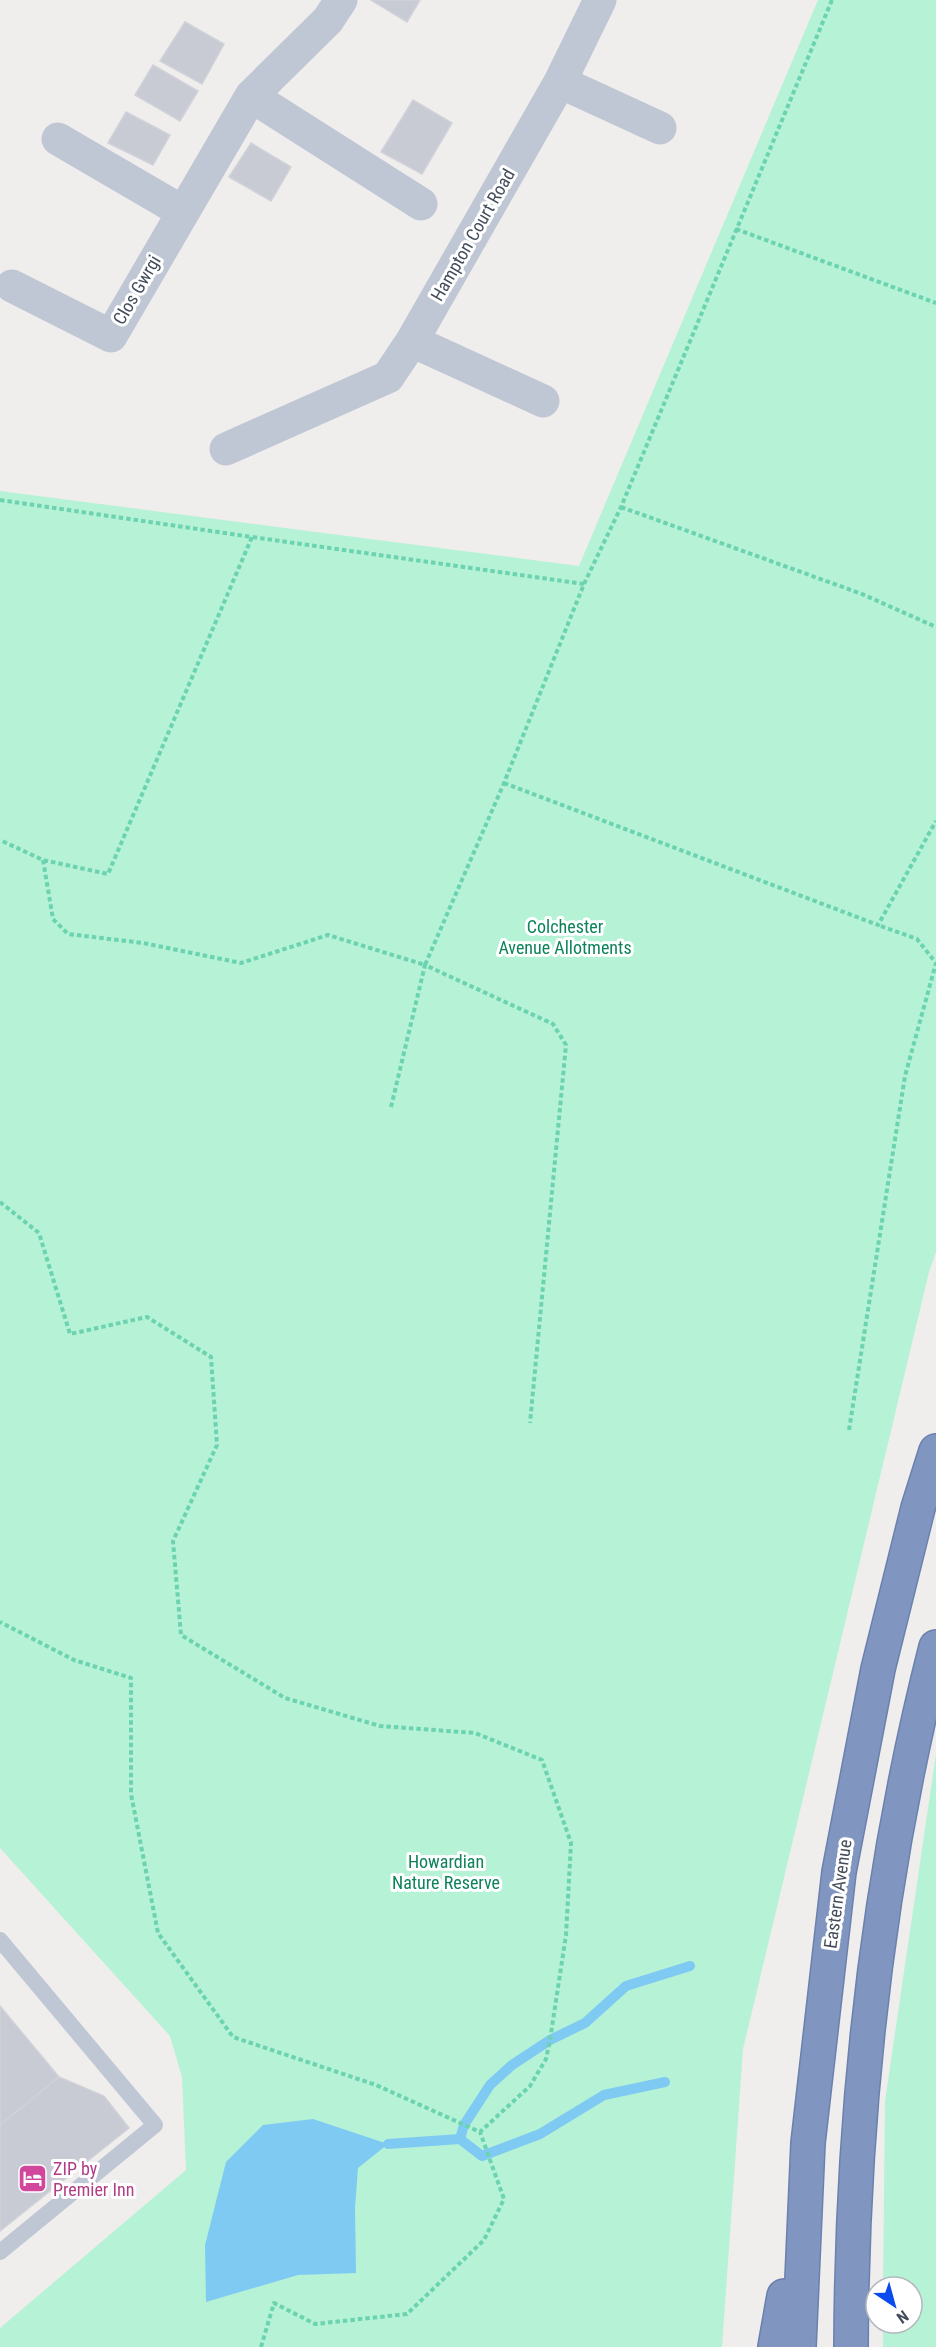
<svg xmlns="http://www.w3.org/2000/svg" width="936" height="2347" font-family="'Roboto Condensed',sans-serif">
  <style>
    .green { fill: #b6f2d6 }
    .water { fill: #7fcaf3 }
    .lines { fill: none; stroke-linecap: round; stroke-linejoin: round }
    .stream { stroke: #7fcaf3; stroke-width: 10 }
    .building { fill: #c8cbd3; stroke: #d0d2d9; stroke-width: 1.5 }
    .highway-casing { stroke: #6b81ad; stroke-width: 36 }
    .path { stroke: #6bd3b0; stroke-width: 4; stroke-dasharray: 4.5 3; stroke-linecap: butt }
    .lane { stroke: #bfc7d4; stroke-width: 16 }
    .street { stroke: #bfc7d4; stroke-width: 33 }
    .highway { stroke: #8096c1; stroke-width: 33 }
    .labels { text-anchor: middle; stroke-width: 6; stroke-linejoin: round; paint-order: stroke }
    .street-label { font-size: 18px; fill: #444d5c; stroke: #fff }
    .park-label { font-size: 18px; fill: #0e835a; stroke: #fff }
    .hotel-label { font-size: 18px; fill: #b23c85; stroke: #fff; text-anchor: start }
  </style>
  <rect width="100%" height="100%" fill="#f0eded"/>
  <path class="green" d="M818 0H936V1252L929 1272 743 2049 722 2347H0V2328L186 2170 182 2077 170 2036 0 1848V491L579 566Z
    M936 1754V2347H883V2323H912V2287H883L885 2101Z"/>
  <path class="water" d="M313 2119 388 2144 358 2168 355 2208 356 2273 298 2275 206 2302 205 2245 226 2162 263 2125Z"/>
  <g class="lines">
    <path class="stream" d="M460 2139 482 2156 540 2134 604 2095 665 2082
      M388 2144 460 2139 464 2125 490 2085 512 2065 550 2040 585 2023 626 1986 690 1966"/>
  </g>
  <path class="building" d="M371 0H420L407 22Z
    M185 22 224 44 202 84 160 61Z
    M153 65 198 91 180 121 135 95Z
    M413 100 452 123 422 174 381 152Z
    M126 112 170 135 153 165 108 143Z
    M251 143 291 167 271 201 229 177Z
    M0 2006 59 2077 0 2125Z
    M59 2077 104 2096 129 2128 0 2231V2125Z"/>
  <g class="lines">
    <defs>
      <path id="highway" d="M775 2347 784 2296
        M799 2347 808 2143 839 1872 878 1669 918 1508 936 1451
        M851 2347C852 2112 878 1874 936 1647"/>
    </defs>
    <use href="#highway" class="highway-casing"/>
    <path class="path" d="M736 229 936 303
      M0 500 252 537 108 874 43 860 0 840
      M621 507 862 594 936 627
      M584 584 621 507 832 0
      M504 783 878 925 936 821
      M43 860 53 919 68 934 143 943 241 963 328 935 425 965 504 783 584 584 252 537
      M391 1107 425 965 553 1024 566 1045 530 1423
      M0 1202 39 1233 70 1334 147 1317 211 1357 217 1445 173 1541 181 1635 285 1698 380 1726 475 1733 542 1760 571 1843 566 1935 550 2040 546 2059 530 2086 480 2132 376 2085 233 2037 158 1933 131 1794V1678L74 1660 0 1622
      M849 1430 905 1076 936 963 917 939 878 925
      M261 2347 274 2303 315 2324 407 2314 484 2240 504 2199 480 2132"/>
    <path class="lane" d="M0 1940 155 2125 0 2252"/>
    <path class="street" d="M560 82 660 128
      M251 96 421 204
      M58 139 183 212
      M12 286 111 336 251 96 328 20 341 0
      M543 401 412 341 560 82 600 0
      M226 449 388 377 412 341"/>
    <use href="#highway" class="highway"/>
  </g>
  <defs>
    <symbol id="hotel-square" viewBox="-11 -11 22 22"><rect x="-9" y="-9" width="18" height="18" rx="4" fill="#d1479c" stroke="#fff"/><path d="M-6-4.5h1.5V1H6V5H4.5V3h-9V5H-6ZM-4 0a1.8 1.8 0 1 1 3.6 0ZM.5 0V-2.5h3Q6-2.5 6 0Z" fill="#fff"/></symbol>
  </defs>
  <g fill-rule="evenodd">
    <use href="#hotel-square" x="16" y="2162" width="33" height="33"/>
  </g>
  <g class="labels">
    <g class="street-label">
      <text transform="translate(473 235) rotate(-60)" y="6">Hampton Court Road</text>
      <text transform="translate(137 290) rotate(-60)" y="6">Clos Gwrgi</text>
      <text transform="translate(838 1894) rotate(-82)" y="6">Eastern Avenue</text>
    </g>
    <g class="park-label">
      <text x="565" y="933">Colchester<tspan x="565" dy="21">Avenue Allotments</tspan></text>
      <text x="446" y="1868">Howardian<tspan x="446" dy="21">Nature Reserve</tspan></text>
    </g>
    <g class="hotel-label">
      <text x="53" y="2175">ZIP by<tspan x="53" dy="21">Premier Inn</tspan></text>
    </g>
  </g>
  <g transform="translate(894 2305) rotate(144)"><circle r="28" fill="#ffffff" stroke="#b4b8be" stroke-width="1.5"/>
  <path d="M0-4.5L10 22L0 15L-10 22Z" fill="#094bee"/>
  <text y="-9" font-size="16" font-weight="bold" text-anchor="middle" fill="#444d5c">N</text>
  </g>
</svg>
